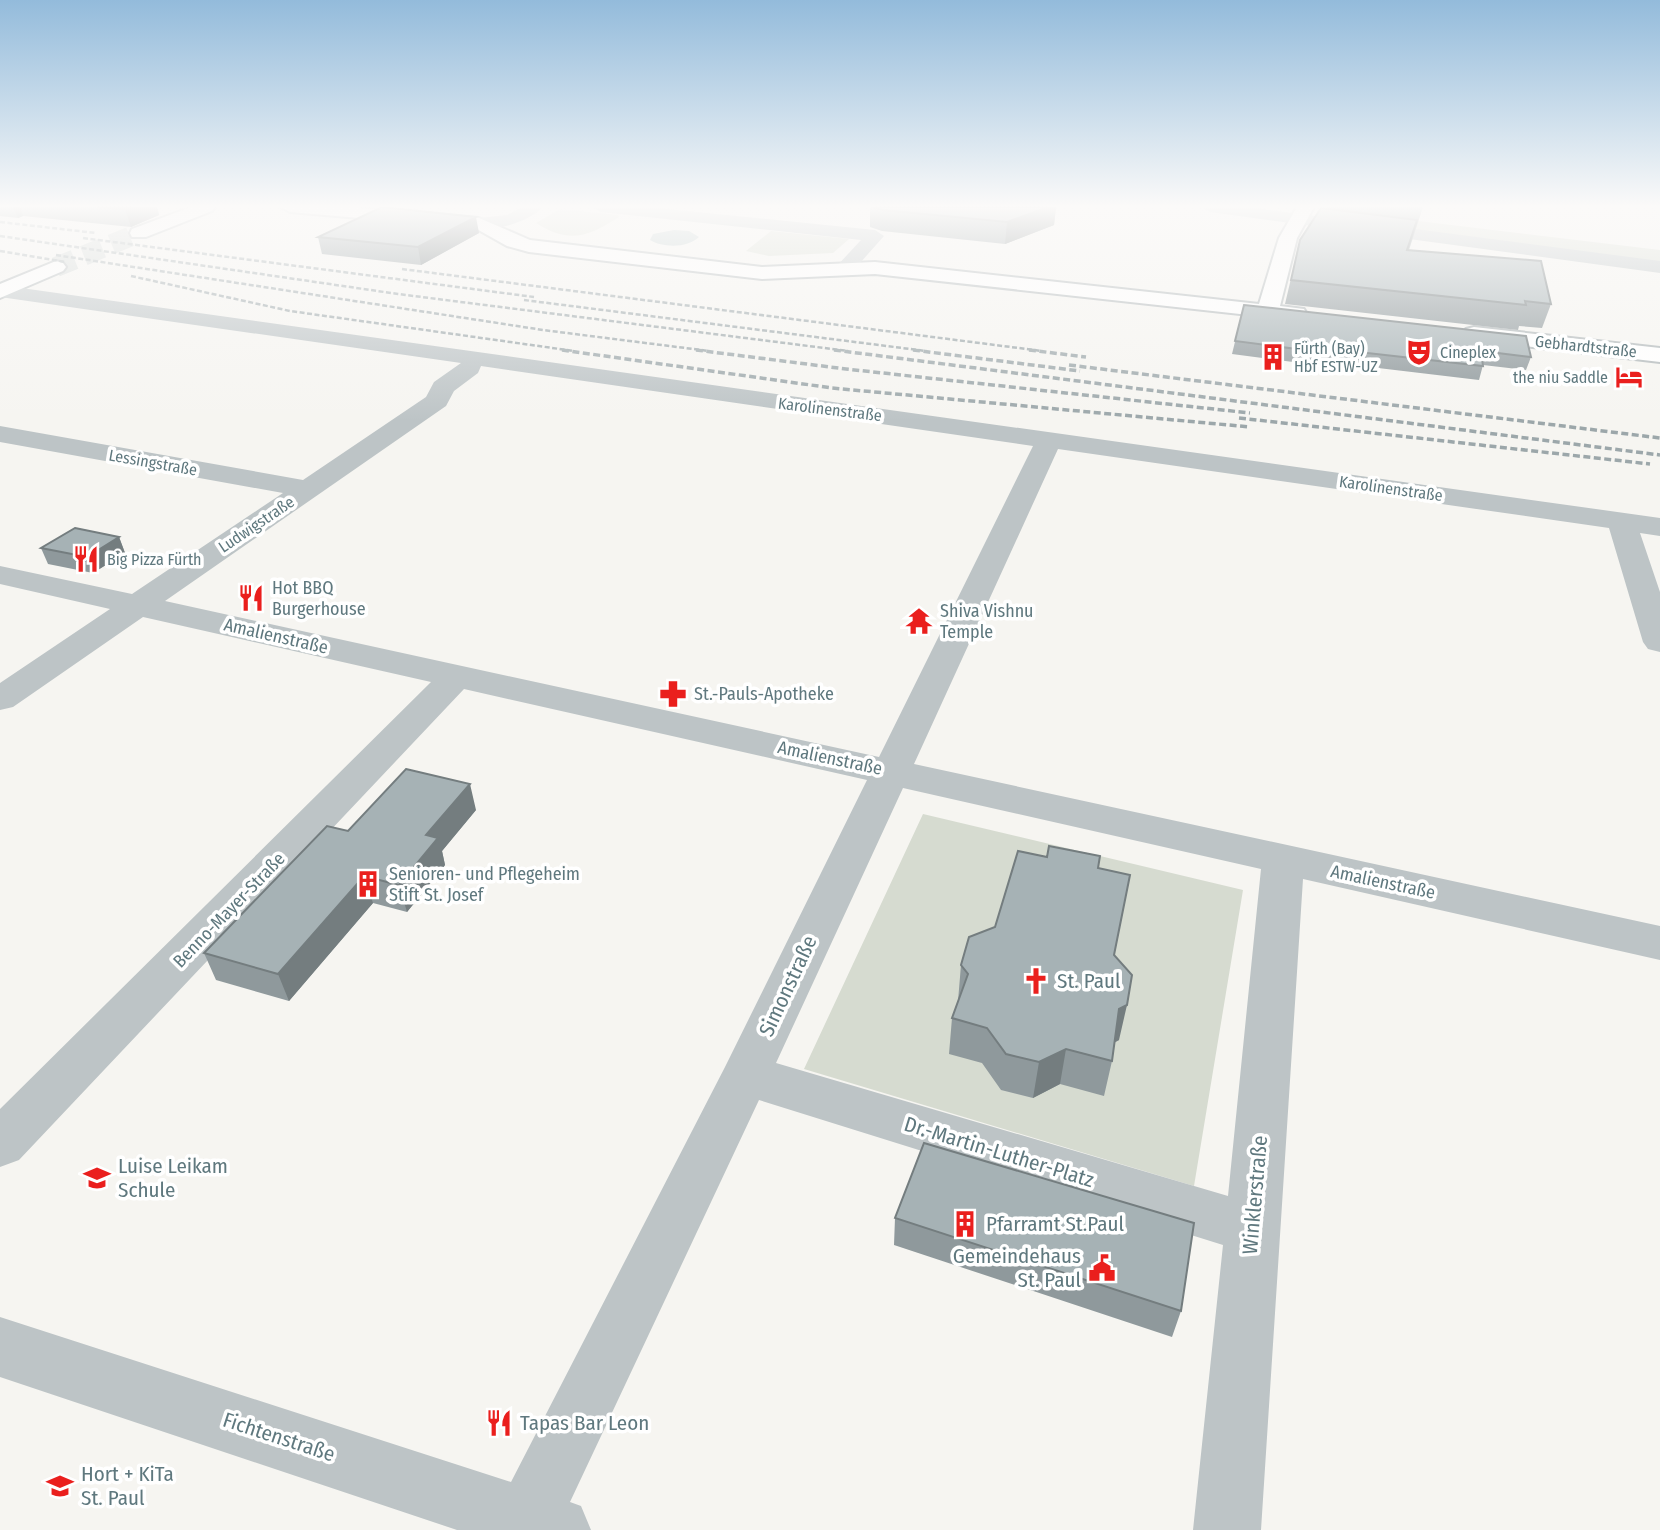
<svg xmlns="http://www.w3.org/2000/svg" width="1660" height="1530" font-family="'Fira Sans Condensed',sans-serif">
  <style>
    .green { fill: #d6dbd0 }
    .water { fill: #b4c6c7 }
    .lines { fill: none; stroke-linecap: round; stroke-linejoin: round }
    .major-tunnel { stroke: #d0d6d4; stroke-width: 20; stroke-dasharray: 20 10; stroke-linecap: butt }
    .major-casing { stroke: #b1b8ba; stroke-width: 4 }
    .minor { fill: #bdc4c6; fill-rule: evenodd }
    .major { fill: #fff; fill-rule: evenodd }
    .rail-far1 { stroke: #9ca7aa; stroke-width: 2.5; stroke-dasharray: 5 2.5; stroke-linecap: butt }
    .rail { stroke: #9ca7aa; stroke-width: 3.5; stroke-dasharray: 7 3.5; stroke-linecap: butt }
    .wall { fill: #8f999c }
    .shaded-wall { fill: #747d7f }
    .building { fill: #a6b2b5; stroke: #747d7f; stroke-width: 2 }
    .labels { text-anchor: middle; stroke-width: 7; stroke-linejoin: round; paint-order: stroke }
    .far-street-label { font-size: 16px; fill: #5f787e; stroke: #fff }
    .far-poi-label { font-size: 16px; fill: #5f787e; stroke: #fff; text-anchor: start }
    .poi-label { font-size: 18px; fill: #5f787e; stroke: #fff; text-anchor: start }
    .street-label { font-size: 18px; fill: #5f787e; stroke: #fff }
    .near-poi-label { font-size: 21px; fill: #5f787e; stroke: #fff; text-anchor: start }
    .near-street-label { font-size: 21px; fill: #5f787e; stroke: #fff }
  </style>
  <rect width="100%" height="100%" fill="#f6f5f1"/>
  <path class="green" d="M560 209 618 215 619 217C588 237 569 244 536 223Z
    M1327 210 1660 250V264L1317 221Z
    M771 231 849 239 833 253 769 256 746 251Z
    M923 814 1243 890 1194 1186 804 1069Z"/>
  <path class="water" d="M674 230 689 231 699 237C688 248 663 248 650 240L653 234Z"/>
  <g class="lines">
    <path class="major-tunnel" d="M56 267 139 233"/>
    <defs>
      <path id="major" d="M191 207H215L212 211 146 237H132L130 233 132 229Z
        M281 207H348L479 218 530 240 762 267 875 262 1259 304 1279 238 1297 207H1314L1297 238 1280 306 1304 309 1307 314 1304 319 1296 320 875 274 762 279 529 252 507 246 475 228 290 212Z
        M56 261 63 263 66 267 63 271 0 298V284Z
        M1474 327 1660 348V362L1466 339 1463 334 1466 329Z"/>
    </defs>
    <use href="#major" class="major-casing"/>
    <path class="minor" d="M522 207H543C531 221 483 238 470 223L479 218 507 215Z
      M592 207H647L875 230 884 236 852 272H838L835 268 861 240 601 212Z
      M1201 207H1247L1660 261V273L1210 212Z
      M0 285 1660 518V536L1640 533 1660 592V652L1648 649 1643 642 1609 528 1058 449 914 764 1660 926V960L1303 879 1261 1530H1193L1223 1245 759 1100 570 1502 581 1506 591 1530H457L0 1377V1317L511 1482 725 1067 867 780 464 689 19 1160 0 1167V1109L431 682 143 617 13 707 0 710V683L110 609 0 584V566L132 594 283 493 0 442V426L303 480 426 397 434 382 461 363 0 297ZM481 366 1033 446 879 757 165 601 446 406 454 391 478 373ZM903 788 1261 869 1228 1196 776 1063Z"/>
    <use href="#major" class="major"/>
    <path class="rail-far1" d="M0 222 96 233
      M0 236 398 294 848 351
      M83 238 534 297
      M0 251 66 262
      M56 255 543 330 709 351
      M402 269 1042 351
      M131 276 290 311 574 351
      M524 300 926 351"/>
    <path class="rail" d="M562 350 832 388 1250 427
      M696 350 846 369 1250 413
      M834 350 1660 455
      M913 350 1080 371
      M1029 350 1086 357
      M1069 365 1660 438
      M1239 418 1650 464"/>
  </g>
  <path class="wall" d="M0 207H157L159 215 131 227 23 216 18 218 0 216Z
    M870 207H1056L1054 225 1005 244 882 231 870 227Z
    M1327 207H1423L1409 250 1551 304 1542 328 1519 326 1518 330 1285 304 1300 240Z
    M479 233 421 265 322 254 318 237Z
    M1244 305 1531 357 1526 370 1483 365 1479 380 1294 358 1293 362 1232 354Z
    M119 537 125 553 93 573 48 564 41 548Z
    M476 810 442 851 445 865 407 912 373 903 289 1001 216 980 204 953 348 831Z
    M1098 868 1114 955 1119 1040 1114 1043 1112 1061 1104 1096 1060 1084 1033 1098 1001 1090 982 1063 949 1054 952 1018 958 1001 961 965 995 927Z
    M895 1218 1181 1311 1172 1337 894 1245Z"/>
  <path class="shaded-wall" d="M13 207H20L23 216 18 218Z
    M132 207H157L159 215 131 227 125 209Z
    M1048 207H1056L1054 225 1005 244 1007 222Z
    M476 217 479 233 421 265 418 247Z
    M119 537 125 553 93 573 87 557Z
    M470 784 476 810 442 851 445 865 407 912 399 885 426 835Z
    M364 876 373 903 289 1001 278 974Z
    M1127 1005 1119 1040 1111 1044 1119 1009Z
    M1066 1049 1060 1084 1033 1098 1039 1062Z"/>
  <path class="building" d="M97 207H132L125 209Z
    M382 207 476 217 418 247 318 237Z
    M873 207H1048L1007 222 883 210Z
    M1321 208 1417 220 1407 250 1541 261 1551 304 1525 301 1526 305 1291 280 1300 240Z
    M1244 305 1526 336 1531 357 1481 351 1483 366 1297 345V349L1235 341Z
    M75 528 119 537 87 557 41 548Z
    M406 769 470 784 426 835 438 838 399 885 364 876 278 974 204 953 327 826 348 831Z
    M1049 846 1100 856 1098 868 1130 875 1114 955 1132 975 1127 1005 1119 1009 1112 1061 1066 1049 1039 1062 1006 1054 987 1028 952 1018 968 974 961 965 969 937 995 927 1018 851 1047 857Z
    M924 1143 1194 1223 1181 1311 895 1218Z"/>
  <linearGradient id="sky" x2="0" y2="1"><stop stop-color="#93bbdb"/><stop offset="0.49" stop-color="#fbfaf9"/><stop offset="1" stop-color="#fbfaf9" stop-opacity="0"/></linearGradient>
  <rect width="1660" height="421" fill="url(#sky)"/>
  <defs>
    <symbol id="theatre-bare" viewBox="-9 -9 18 18"><path d="M-5-5.5Q0-4 5-5.5V0Q5 5 0 6Q-5 5-5 0ZM-3.3-2.5H-1v1.5H-3.3ZM1-2.5H3.3v1.5H1ZM-2.8 1Q0 5.5 2.8 1Z" fill="#ea1f1d" stroke="#fff" stroke-width="2.5" paint-order="stroke"/></symbol>
    <symbol id="building-bare" viewBox="-9 -9 18 18"><path d="M-4-6H4V6H1V3H-1V6H-4ZM-2.5-4.3h1.7v1.8h-1.7ZM.8-4.3h1.7v1.8H.8ZM-2.5-1h1.7V.8h-1.7ZM.8-1h1.7V.8H.8Z" fill="#ea1f1d" stroke="#fff" stroke-width="2.5" paint-order="stroke"/></symbol>
    <symbol id="hotel-bare" viewBox="-9 -9 18 18"><path d="M-6-4.5h1.5V1H6V5H4.5V3h-9V5H-6ZM-4 0a1.8 1.8 0 1 1 3.6 0ZM.5 0V-2.5h3Q6-2.5 6 0Z" fill="#ea1f1d" stroke="#fff" stroke-width="2.5" paint-order="stroke"/></symbol>
    <symbol id="restaurant-bare" viewBox="-9 -9 18 18"><path d="M-5-6h1v4h1v-4h1v4h1v-4h1v5L-1.5 .5V6h-2V.5L-5-1ZM5-6V6H3V1.5H1.5Q1.5-4 5-6Z" fill="#ea1f1d" stroke="#fff" stroke-width="2.5" paint-order="stroke"/></symbol>
    <symbol id="temple-bare" viewBox="-9 -9 18 18"><path d="M0-6L5-2H3V0L6.5 2.5H4V6H1.5V3h-3V6H-4V2.5H-6.5L-3 0V-2H-5Z" fill="#ea1f1d" stroke="#fff" stroke-width="2.5" paint-order="stroke"/></symbol>
    <symbol id="pharmacy-bare" viewBox="-9 -9 18 18"><path d="M-2-6h4v4h4v4h-4v4h-4v-4h-4v-4h4Z" fill="#ea1f1d" stroke="#fff" stroke-width="2.5" paint-order="stroke"/></symbol>
    <symbol id="church-bare" viewBox="-9 -9 18 18"><path d="M-1.2-6h2.4v3.5h3.3v2.4h-3.3V6h-2.4V-.1h-3.3v-2.4h3.3Z" fill="#ea1f1d" stroke="#fff" stroke-width="2.5" paint-order="stroke"/></symbol>
    <symbol id="school-bare" viewBox="-9 -9 18 18"><path d="M0-5L7-2L0 1L-7-2ZM-4 1L0 2.5L4 1V4Q0 6-4 4Z" fill="#ea1f1d" stroke="#fff" stroke-width="2.5" paint-order="stroke"/></symbol>
    <symbol id="civic-bare" viewBox="-9 -9 18 18"><path d="M-.6-6.5H3V-4.5H.6V-3L4-1V1h2V6H-6V1h2V-1L-.6-3ZM-1.2 2.5V6h2.4V2.5Z" fill="#ea1f1d" stroke="#fff" stroke-width="2.5" paint-order="stroke"/></symbol>
  </defs>
  <g fill-rule="evenodd">
    <use href="#theatre-bare" x="1400" y="333" width="38" height="38"/>
    <use href="#building-bare" x="1254" y="338" width="38" height="38"/>
    <use href="#hotel-bare" x="1610" y="358" width="38" height="38"/>
    <use href="#restaurant-bare" x="67" y="540" width="38" height="38"/>
    <use href="#restaurant-bare" x="232" y="579" width="38" height="38"/>
    <use href="#temple-bare" x="900" y="602" width="38" height="38"/>
    <use href="#pharmacy-bare" x="654" y="675" width="38" height="38"/>
    <use href="#building-bare" x="349" y="865" width="38" height="38"/>
    <use href="#church-bare" x="1017" y="962" width="38" height="38"/>
    <use href="#school-bare" x="78" y="1159" width="38" height="38"/>
    <use href="#building-bare" x="946" y="1205" width="38" height="38"/>
    <use href="#civic-bare" x="1083" y="1249" width="38" height="38"/>
    <use href="#restaurant-bare" x="480" y="1404" width="38" height="38"/>
    <use href="#school-bare" x="41" y="1467" width="38" height="38"/>
  </g>
  <g class="labels">
    <g class="far-street-label">
      <text transform="translate(1586 346) rotate(6)" y="6">Gebhardtstraße</text>
      <text transform="translate(830 409) rotate(7)" y="6">Karolinenstraße</text>
      <text transform="translate(153 462) rotate(10)" y="6">Lessingstraße</text>
      <text transform="translate(1391 488) rotate(8)" y="6">Karolinenstraße</text>
      <text transform="translate(256 524) rotate(-34)" y="6">Ludwigstraße</text>
    </g>
    <g class="far-poi-label">
      <text x="1294" y="354">Fürth (Bay)<tspan x="1294" dy="18">Hbf ESTW-UZ</tspan></text>
      <text x="1440" y="358">Cineplex</text>
      <text x="1608" y="383" text-anchor="end">the niu Saddle</text>
      <text x="107" y="565">Big Pizza Fürth</text>
    </g>
    <g class="poi-label">
      <text x="272" y="594">Hot BBQ<tspan x="272" dy="21">Burgerhouse</tspan></text>
      <text x="940" y="617">Shiva Vishnu<tspan x="940" dy="21">Temple</tspan></text>
      <text x="694" y="700">St.-Pauls-Apotheke</text>
      <text x="389" y="880">Senioren- und Pflegeheim<tspan x="389" dy="21">Stift St. Josef</tspan></text>
    </g>
    <g class="street-label">
      <text transform="translate(276 636) rotate(13)" y="6">Amalienstraße</text>
      <text transform="translate(830 758) rotate(12)" y="6">Amalienstraße</text>
      <text transform="translate(1383 882) rotate(12)" y="6">Amalienstraße</text>
      <text transform="translate(229 910) rotate(-46)" y="6">Benno-Mayer-Straße</text>
    </g>
    <g class="near-poi-label">
      <text x="1057" y="988">St. Paul</text>
      <text x="118" y="1173">Luise Leikam<tspan x="118" dy="24">Schule</tspan></text>
      <text x="986" y="1231">Pfarramt St.Paul</text>
      <text x="1081" y="1263" text-anchor="end">Gemeindehaus<tspan x="1081" dy="24">St. Paul</tspan></text>
      <text x="520" y="1430">Tapas Bar Leon</text>
      <text x="81" y="1481">Hort + KiTa<tspan x="81" dy="24">St. Paul</tspan></text>
    </g>
    <g class="near-street-label">
      <text transform="translate(788 986) rotate(-65)" y="7">Simonstraße</text>
      <text transform="translate(999 1152) rotate(17)" y="7">Dr.-Martin-Luther-Platz</text>
      <text transform="translate(1255 1195) rotate(-85)" y="7">Winklerstraße</text>
      <text transform="translate(279 1437) rotate(18)" y="7">Fichtenstraße</text>
    </g>
  </g>
</svg>
